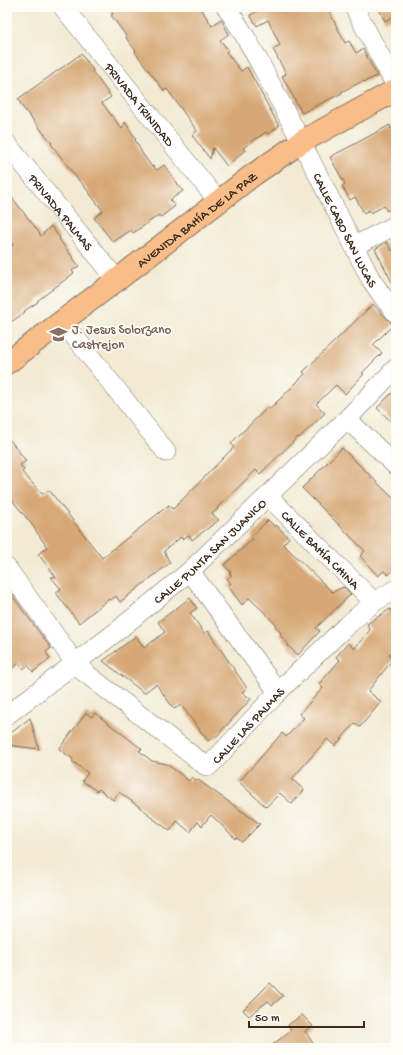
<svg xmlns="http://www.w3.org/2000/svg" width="403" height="1055" font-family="'Gochi Hand',sans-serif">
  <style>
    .building { fill: #d7a876 }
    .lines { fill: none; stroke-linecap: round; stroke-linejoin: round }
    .minor-casing { stroke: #7b6d5d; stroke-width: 20 }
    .major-casing { stroke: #7b6d5d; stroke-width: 24 }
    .minor { stroke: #fff; stroke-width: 19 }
    .major { stroke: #f8bd88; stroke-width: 22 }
    .labels { text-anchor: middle; stroke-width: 3.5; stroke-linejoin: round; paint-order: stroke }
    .street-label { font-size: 13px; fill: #3b2a1e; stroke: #fdfcf7 }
    .education-label { font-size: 13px; fill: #785e54; stroke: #fdfcf7; text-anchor: start }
  </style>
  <rect width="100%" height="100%" fill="#fdfcf7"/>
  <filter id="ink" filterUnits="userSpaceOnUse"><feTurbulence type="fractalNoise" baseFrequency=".025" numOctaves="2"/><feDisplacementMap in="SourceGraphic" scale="8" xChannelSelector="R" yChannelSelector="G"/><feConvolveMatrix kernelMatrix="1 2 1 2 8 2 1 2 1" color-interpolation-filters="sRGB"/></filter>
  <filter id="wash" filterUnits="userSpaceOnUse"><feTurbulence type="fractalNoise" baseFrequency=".012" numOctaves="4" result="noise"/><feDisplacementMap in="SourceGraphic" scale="16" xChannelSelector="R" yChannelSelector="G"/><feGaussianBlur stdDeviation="0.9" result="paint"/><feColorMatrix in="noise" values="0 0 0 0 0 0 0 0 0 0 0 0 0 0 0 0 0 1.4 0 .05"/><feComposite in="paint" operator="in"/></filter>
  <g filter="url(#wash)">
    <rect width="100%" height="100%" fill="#f2ead3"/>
    <g id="blocks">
      <path class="building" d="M108 7H200L212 26 221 19 229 34 220 40 228 50 226 52 241 71 247 67 279 126 268 134 266 132 243 148 245 150 227 166 213 148 210 159 192 135 197 131 167 89 164 91 135 52 136 51 126 38 127 37 111 15 113 14Z
        M261 7H327L345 43 349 41 356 53 363 49 377 76 364 82 363 81 341 92 342 93 302 113 282 76 286 74 273 49 280 45 268 20 257 26 250 15 262 9Z
        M378 7H396V15L385 21Z
        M81 54 93 70 92 71 111 97 102 103 122 129 125 122 136 139 135 140 142 153 152 167 153 166 157 170 164 165 183 191 170 200 175 206 161 217 159 215 133 233 131 230 113 242 94 218 103 211 81 182H80L51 144 52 143 23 108 18 99Z
        M390 125 391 129 396 126V206L387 211 384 206 371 213 369 210 364 213 355 197 350 200 342 186 345 184 330 157Z
        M7 191 38 231 41 236 51 226 60 238 59 239 79 266 72 271 74 273 37 301 38 302 24 311 25 312 7 325V249L13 245 7 235Z
        M387 242 391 250H396V290L375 249Z
        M373 304 393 325 373 345 382 353 362 373 364 374 345 394 336 385 316 404 325 413 299 438 298 437 260 474 256 470 217 508 218 509 212 514 219 520 192 540 189 535 182 539 181 537 164 551 170 563 120 602 116 596 110 600 109 599 79 623 56 593 61 589 51 577H56L38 554 47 547 30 522 7 494V436L26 461 20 465 24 470 22 472 42 494 49 490 102 558 169 505 173 509 234 447 231 443 268 407 270 409 305 374 303 372Z
        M396 389V426L377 408Z
        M342 448 396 501V568L388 575 384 571 378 576 360 556 365 551 302 488Z
        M268 520 275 527 276 525 289 538 283 544 332 592 344 587 351 594 316 628 320 631 298 655 288 646 289 645 280 635 281 633 275 626 276 625 262 610 249 598 242 605 228 586 231 583 227 579 232 575 229 573 231 572 224 565 253 539 251 537Z
        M7 589 51 648 46 652 50 659 33 672 28 665 23 669 19 663 7 673Z
        M190 598 197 608 190 613 205 634 208 631 247 688 242 692 251 699 215 738 214 737 208 741 181 705 174 709 156 684 144 693 103 661 136 636 144 648 165 632 158 622Z
        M390 609 396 619V649L389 654 394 658 368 691 381 702 360 727 355 723 335 746 327 739 292 779 304 790 292 804 280 793 266 807 239 782 282 733 286 737 304 718 299 714 323 688 319 684 340 660 336 657 348 643 354 649 370 630 367 624Z
        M86 713 92 717 95 713 142 749 139 751 152 761 167 764 189 781 192 777 197 781 198 780 260 824 242 842 237 838 236 839 211 815 202 826 198 822 190 832 177 821 170 831 148 815 149 814 119 792 113 800 99 789 97 791 82 781 88 773 72 761 73 759 59 749Z
        M30 718 39 749 7 745V736Z
        M270 983 283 996 272 1005 268 1001 249 1016 243 1010Z
        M302 1015 313 1026 305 1031 316 1048H269L291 1030 288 1025Z"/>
    </g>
  </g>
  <g filter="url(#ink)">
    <use href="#blocks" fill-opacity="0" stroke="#7b6d5d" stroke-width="1"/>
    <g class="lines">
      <defs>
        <g id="minor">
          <path id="s1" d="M63 7 218 201"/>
          <path id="s2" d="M226 7C248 37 264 72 282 105 312 162 341 220 370 278L383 297 396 313"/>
          <path d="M354 7 396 86"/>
          <path id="s3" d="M7 144 117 280"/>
          <path d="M354 246 396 225"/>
          <path d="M62 321 166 452"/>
          <path d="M347 419 396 466"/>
          <path id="s4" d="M268 496 374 602"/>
          <path id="s5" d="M7 568 75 663 84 672 206 766H209L212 763 278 692 344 628 374 602 396 589"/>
          <path d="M190 571 278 692"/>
          <path id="s6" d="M7 715 116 632 190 571 347 419 396 368"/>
        </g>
        <g id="major">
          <path id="s7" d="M7 363 117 280 253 175 301 142 396 90"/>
        </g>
      </defs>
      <use href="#minor" class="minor-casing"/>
      <use href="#major" class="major-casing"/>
      <use href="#minor" class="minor"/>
      <use href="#major" class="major"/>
    </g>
  </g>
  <defs>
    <symbol id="school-bare" viewBox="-9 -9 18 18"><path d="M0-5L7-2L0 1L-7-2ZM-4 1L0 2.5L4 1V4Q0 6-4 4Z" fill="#8d6e63" stroke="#fdfcf7" stroke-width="2.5" paint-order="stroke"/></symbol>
  </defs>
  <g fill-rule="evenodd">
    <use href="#school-bare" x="46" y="322" width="25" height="25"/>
  </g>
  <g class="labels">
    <g class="street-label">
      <text dy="5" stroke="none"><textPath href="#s1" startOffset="124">PRIVADA TRINIDAD</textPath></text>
      <text dy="5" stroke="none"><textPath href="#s3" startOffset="87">PRIVADA PALMAS</textPath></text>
      <text dy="5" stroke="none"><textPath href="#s7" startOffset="238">AVENIDA BAHÍA DE LA PAZ</textPath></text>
      <text dy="5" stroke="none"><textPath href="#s2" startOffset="253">CALLE CABO SAN LUCAS</textPath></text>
      <text dy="5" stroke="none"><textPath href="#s4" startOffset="75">CALLE BAHÍA CHINA</textPath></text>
      <text dy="5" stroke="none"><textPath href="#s6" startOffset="261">CALLE PUNTA SAN JUANICO</textPath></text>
      <text dy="5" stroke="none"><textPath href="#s5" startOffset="343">CALLE LAS PALMAS</textPath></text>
    </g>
    <g class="education-label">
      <text x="72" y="333">J. Jesus Solorzano<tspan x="72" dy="15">Castrejon</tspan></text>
    </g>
  </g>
  <rect width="403" height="1055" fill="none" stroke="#fdfcf7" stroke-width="24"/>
  <path d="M249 1021v6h115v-6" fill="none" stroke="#3b2a1e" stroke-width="2"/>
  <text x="255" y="1021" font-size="12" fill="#3b2a1e" stroke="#fdfcf7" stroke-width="3" paint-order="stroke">50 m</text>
</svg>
